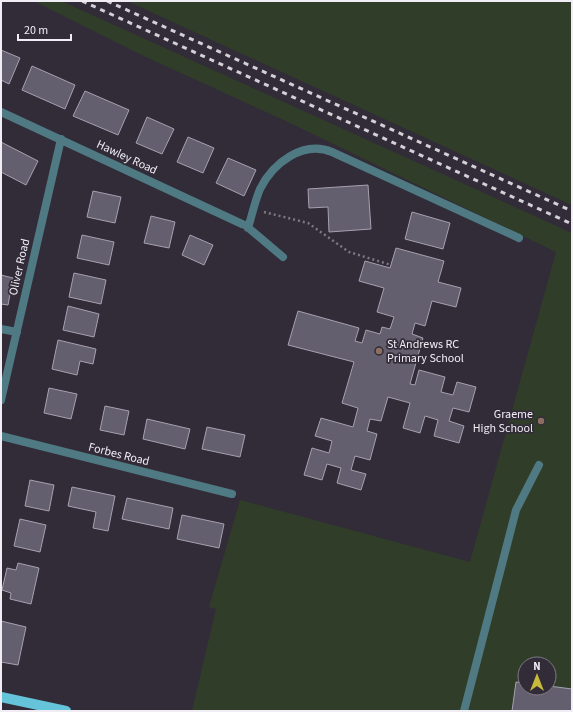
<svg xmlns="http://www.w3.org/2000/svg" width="573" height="712" font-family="'Source Sans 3',sans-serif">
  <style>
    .green { fill: #303e29; fill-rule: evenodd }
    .building { fill: #645f6e; stroke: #a6a0b0 }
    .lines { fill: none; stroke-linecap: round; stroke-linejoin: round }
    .path { stroke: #7d7882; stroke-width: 2.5; stroke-dasharray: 2 3; stroke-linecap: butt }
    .service { stroke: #4f7a84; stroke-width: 8 }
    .minor { stroke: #4f7a84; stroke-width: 8 }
    .primary { stroke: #65c4d9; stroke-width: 10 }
    .rail { stroke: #d4d0d8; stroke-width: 3; stroke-dasharray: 5 5; stroke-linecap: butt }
    .education-dot { fill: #8d6e63; stroke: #322c38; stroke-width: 1.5 }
    .labels { text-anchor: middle; stroke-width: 3.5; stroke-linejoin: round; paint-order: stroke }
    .street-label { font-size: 12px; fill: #f1edf5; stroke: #322c38 }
    .poi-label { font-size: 12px; fill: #f1edf5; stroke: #322c38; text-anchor: start }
  </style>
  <rect width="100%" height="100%" fill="#322c38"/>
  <path class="green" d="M34 1H61L572 233V711H192L216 609 209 607 240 500 470 562 556 252 288 122 148 58ZM525 664H549V688H525Z
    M127 1H572V205Z"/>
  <path class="building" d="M1 50 20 58 9 84 1 80Z
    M32 66 75 85 65 109 22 90Z
    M85 91 129 110 118 135 73 116Z
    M147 117 174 129 162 154 136 143Z
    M188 137 214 148 203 173 177 162Z
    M1 142 38 161 26 185 1 172Z
    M228 158 256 170 244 196 216 183Z
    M368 185 371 229 329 232 328 207 309 208 308 189Z
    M93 191 121 197 115 223 87 217Z
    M412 212 450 223 443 249 405 239Z
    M151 216 175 222 169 248 144 243Z
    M82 235 114 242 109 265 77 258Z
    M190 235 213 245 204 265 182 255Z
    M396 248 444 261 438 282 461 288 456 307 432 301 425 326 415 323 412 334 423 338 410 384 415 385 419 370 445 377 441 392 453 395 457 382 476 387 469 412 453 408 449 421 464 426 459 443 434 436 438 420 425 416 420 433 403 428 410 403 388 397 381 421 370 419 367 431 377 434 370 460 355 456 351 470 366 474 361 490 337 483 341 468 327 464 322 480 304 475 312 448 329 453 332 441 315 436 321 418 353 427 358 408 342 403 354 362 288 345 298 311 359 328 355 341 362 343 366 330 380 334 382 327 390 329 394 317 377 312 384 288 359 281 365 261 390 268Z
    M74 273 106 280 101 304 69 297Z
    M1 275 13 278 8 305 1 304Z
    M68 306 99 314 94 337 63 330Z
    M58 340 96 349 93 364 80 361 77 375 52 369Z
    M49 388 77 394 71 419 44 413Z
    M105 406 129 411 124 435 100 430Z
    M147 419 190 429 185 449 143 439Z
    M207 427 245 435 240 457 202 449Z
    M30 480 54 485 49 511 25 506Z
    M72 487 115 496 108 531 93 528 96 512 68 506Z
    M127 498 173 508 169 529 122 519Z
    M182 515 224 524 219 548 177 539Z
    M20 519 46 525 40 552 14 546Z
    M18 563 39 568 31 604 10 599 11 593 2 590 7 568 16 570Z
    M1 621 26 627 18 665 1 662Z
    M516 682 525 683V688H549V686L572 689V711H512Z"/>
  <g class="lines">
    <path class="path" d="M264 212 308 223 349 252 391 265"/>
    <path class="service" d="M245 225 283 257
      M248 228C252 215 255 201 260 189 273 163 303 140 332 152L519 238
      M464 711 516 510 539 465"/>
    <path class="minor" d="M1 112 242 224
      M1 329 17 332
      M1 400 61 139
      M1 436 232 494"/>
    <path class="primary" d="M1 697 66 711"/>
    <path class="rail" d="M82 1 572 224
      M107 1 572 211"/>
  </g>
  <g class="education-dot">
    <circle cx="379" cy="351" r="4"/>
    <circle cx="541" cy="421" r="4"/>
  </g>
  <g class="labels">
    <g class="street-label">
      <text transform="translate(127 157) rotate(25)" y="4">Hawley Road</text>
      <text transform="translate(19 267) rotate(-77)" y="4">Oliver Road</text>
      <text transform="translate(119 454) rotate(14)" y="4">Forbes Road</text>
    </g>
    <g class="poi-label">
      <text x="387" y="348">St Andrews RC<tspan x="387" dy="14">Primary School</tspan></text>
      <text x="533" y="418" text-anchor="end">Graeme<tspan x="533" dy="14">High School</tspan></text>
    </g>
  </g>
  <rect width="573" height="712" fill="none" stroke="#f1edf5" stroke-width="4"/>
  <g transform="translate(537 676)"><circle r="19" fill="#322c38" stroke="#7e7984"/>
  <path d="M0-3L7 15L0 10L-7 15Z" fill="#c8bb3b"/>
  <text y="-6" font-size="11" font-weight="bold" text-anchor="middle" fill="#f1edf5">N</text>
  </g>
  <path d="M18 34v6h53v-6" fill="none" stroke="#f1edf5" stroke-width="2"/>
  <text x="24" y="34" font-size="12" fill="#f1edf5" stroke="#322c38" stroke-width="3" paint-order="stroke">20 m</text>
</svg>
